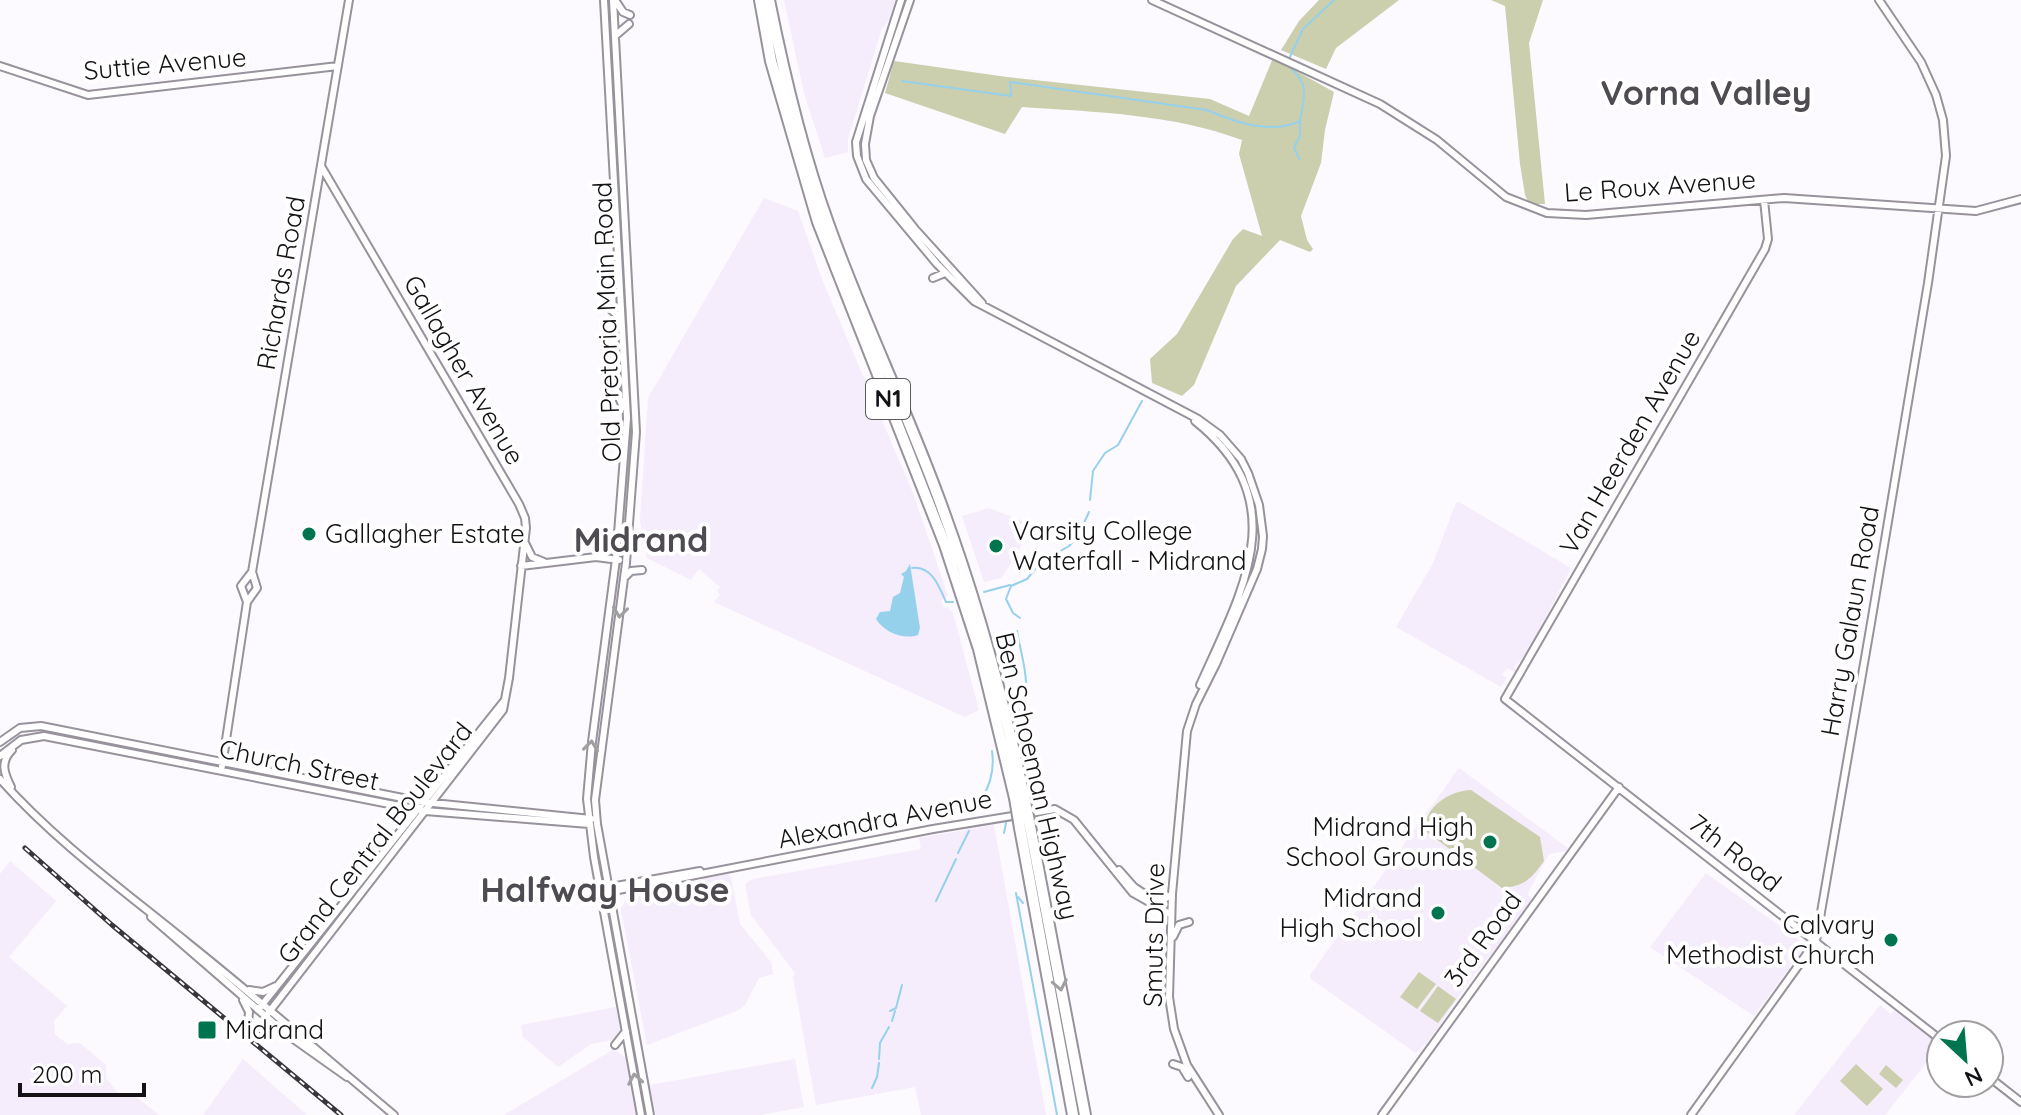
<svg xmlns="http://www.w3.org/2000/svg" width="2021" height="1115" font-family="Quicksand,sans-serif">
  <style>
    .built { fill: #f5ecfc }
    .green { fill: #cbcfae }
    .water { fill: #96d1ec }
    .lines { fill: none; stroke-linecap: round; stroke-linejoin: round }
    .stream { stroke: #96d1ec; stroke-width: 2 }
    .secondary-casing { stroke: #97929b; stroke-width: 10 }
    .highway-casing { stroke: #97929b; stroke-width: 14 }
    .secondary { stroke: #fff; stroke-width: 6 }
    .highway { stroke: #fff; stroke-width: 10 }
    .rail-casing { stroke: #39363a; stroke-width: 5 }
    .rail { stroke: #fff; stroke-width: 2; stroke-dasharray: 6; stroke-linecap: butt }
    .highway-bridge-casing { stroke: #97929b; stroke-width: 14; stroke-linecap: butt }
    .highway-bridge { stroke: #fff; stroke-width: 10 }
    .oneway { stroke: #a1a0a1 }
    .poi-dot { fill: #00744f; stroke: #fff; stroke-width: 3 }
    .labels { text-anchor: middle; stroke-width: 8; stroke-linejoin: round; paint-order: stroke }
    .shield { fill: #fff; stroke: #5a595b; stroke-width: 2 }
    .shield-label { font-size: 24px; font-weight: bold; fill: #141215 }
    .street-label { font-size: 26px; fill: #141215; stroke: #fff }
    .poi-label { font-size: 26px; fill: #141215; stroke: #fff; text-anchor: start }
    .district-label { font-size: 34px; font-weight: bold; fill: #4f4b52; stroke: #fff }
  </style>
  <rect width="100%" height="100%" fill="#fcf9ff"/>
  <path class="built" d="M784 0H895L889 21 882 28 848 139V152L825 158 804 93Z
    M764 198 798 211 823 282 913 493 948 596 941 600 944 608 948 607 953 613 979 710 965 717 714 602 720 595 717 591 720 587 699 569 691 580 647 558 640 521 648 398Z
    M1459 502 1571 568 1528 652 1514 667 1520 672 1518 674 1507 668 1502 675 1507 678 1501 687 1396 627 1433 563 1456 503Z
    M989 508 1030 524 1017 555 1001 578 984 582 962 516Z
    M1459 768 1568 848 1566 851 1549 854 1529 891 1528 895 1534 902 1474 975 1430 1039 1416 1053 1311 979 1310 975Z
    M994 825 1046 1115H921L915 1087 816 1105 793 977 795 973 751 915 745 884 753 879 921 849 919 838Z
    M10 861 56 901 9 957 67 1006 54 1021 55 1034 67 1044 80 1043 106 1065V1078L118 1093 134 1095 159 1115H0V874Z
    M1706 873 1806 945 1754 1016 1650 947Z
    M727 874 731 877 740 924 771 962 773 974 759 978 745 1005 739 1010 647 1045 621 909 630 893Z
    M1880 1005 1891 1014 1894 1010 1939 1045 1937 1049 1885 1115H1794Z
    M616 1007 620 1030 613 1040 591 1044 558 1067 523 1037 521 1025Z
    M614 1049 626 1058 637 1115H504Z
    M243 1059 307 1115H203Z
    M795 1059 804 1107 761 1115H656L650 1085Z"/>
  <path class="green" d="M1319 0H1399L1336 48 1326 69 1281 50 1299 21Z
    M1491 0H1543L1529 43 1545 204H1529L1525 195 1520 164 1505 6Z
    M1273 58 1334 92 1325 130 1321 163 1301 216 1307 240 1313 249 1310 252 1280 240 1236 286 1194 385 1182 396 1152 383 1150 359 1177 334 1233 239 1243 229 1262 236 1239 154 1242 140C1172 114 1096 112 1022 107L1005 134 885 93 894 61 1007 77 1210 99 1249 116Z
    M1471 790 1540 837 1544 861C1531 879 1525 886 1502 888L1424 830C1426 806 1449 791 1471 790Z
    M1419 972 1436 984 1417 1009 1400 997Z
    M1438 986 1456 999 1438 1023 1420 1011Z
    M1856 1064 1883 1089 1867 1106 1840 1081Z
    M1886 1065 1903 1080 1896 1088 1879 1074Z"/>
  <path class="water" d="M910 564 920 628 918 635C903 640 884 632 876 619L880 612 890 611 893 597 900 593 904 577 901 574 906 571Z"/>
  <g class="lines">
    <path class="stream" d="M1289 59 1303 29 1334 0
      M902 81 1011 96 1010 82 1207 110C1234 122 1271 135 1300 121 1304 93 1311 86 1288 65
      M1299 159 1294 147 1300 136V122
      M1090 500 1093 471 1105 453 1118 445 1142 401
      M912 568C932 566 939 586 946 602H953
      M984 592 1010 585
      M1020 618 1013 613 1006 599 1011 586 1027 579 1040 563 1069 546 1078 536 1089 512
      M1017 631C1021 657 1034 688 1019 712
      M977 807C989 788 995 773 992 751
      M1004 833 1006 823
      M958 853 969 831
      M1016 893 1057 1115
      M1018 897 1023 903
      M936 901 956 859
      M890 1011 896 1008 902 985
      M892 1021 895 1011
      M879 1059 880 1043 889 1027
      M872 1088 877 1077 879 1063"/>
    <defs>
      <path id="secondary" d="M604 0 627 418 616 559 592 742 587 799 594 857 641 1115
        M613 0 636 432 626 563 595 800 597 824 650 1115
        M615 0 623 12 630 15
        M901 0 856 142 857 156 866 179 937 264 974 301 1198 419 1220 435 1241 459 1248 473 1259 505 1263 536 1262 549 1257 569 1216 664 1196 704 1187 731 1172 894 1169 997 1174 1029 1187 1065 1219 1115
        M910 0 870 116 865 144 866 160 874 178 915 229 982 303
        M1152 0 1380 104 1437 140 1506 197 1547 213 1586 215 1784 198 1976 211 2021 199
        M615 36 629 24
        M0 66 88 95 338 66
        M1764 200 1768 239 1765 249 1505 699 1941 1040
        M933 278 945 273
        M609 308 616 314 621 323
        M608 371 623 407
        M1195 421C1296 502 1242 591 1200 685
        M525 543 532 557 544 562
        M599 555 617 539
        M521 566 596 557 619 560
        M624 578 631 571 642 570
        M247 602 257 588 252 572 349 0
        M0 742 20 728 41 726 423 802 591 819
        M0 756 21 740 44 736 425 811 589 824
        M222 766 247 602 241 586 251 573
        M0 779C56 842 123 890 188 943 258 999 326 1058 394 1115
        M11 787C4 773 0 762 12 750
        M1119 870 1134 887 1152 899
        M605 888 700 871
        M608 892 933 829 1055 809 1074 820 1133 893 1170 914
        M1152 900 1161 901 1171 895
        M151 917 285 1033 347 1077
        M1173 937 1179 925 1189 922
        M249 990 263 992 276 986
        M243 1000 249 1012 248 1023
        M258 1010 504 701
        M266 1016 503 710 509 678 526 528 525 518 519 504 321 166
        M254 1031 266 1026 278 1030
        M615 1045 626 1031
        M1173 1064 1182 1067 1188 1077
        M1989 1077 2021 1102
        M1382 1115 1619 787
        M1691 1115 1816 941 1871 623 1928 283 1946 156 1943 120 1936 95 1921 62 1879 0"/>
      <path id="highway" d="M760 0 771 61 818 222 945 545 979 649 1015 798
        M769 0C784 75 802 151 828 223 861 316 905 406 939 499 975 596 1003 696 1024 797
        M1030 826 1085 1115
        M1020 828 1073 1115"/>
    </defs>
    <use href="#secondary" class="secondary-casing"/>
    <use href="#highway" class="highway-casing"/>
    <use href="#secondary" class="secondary"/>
    <use href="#highway" class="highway"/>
    <defs>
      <path id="rail" d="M25 848 112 925 341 1115"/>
    </defs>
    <use href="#rail" class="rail-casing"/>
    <use href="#rail" class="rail"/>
    <defs>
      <path id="highway-bridge" d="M1024 797 1030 826
        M1015 798 1020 828"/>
    </defs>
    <use href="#highway-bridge" class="highway-bridge-casing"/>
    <use href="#highway-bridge" class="highway-bridge"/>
  </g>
  <defs><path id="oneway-chevron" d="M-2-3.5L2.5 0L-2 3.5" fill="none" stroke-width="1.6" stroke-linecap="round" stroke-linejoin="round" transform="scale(2)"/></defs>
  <g class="oneway">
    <use href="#oneway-chevron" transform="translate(620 612) rotate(97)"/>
    <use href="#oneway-chevron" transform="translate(591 746) rotate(-83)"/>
    <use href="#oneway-chevron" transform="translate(1060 985) rotate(79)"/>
    <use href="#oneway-chevron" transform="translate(635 1079) rotate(-100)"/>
  </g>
  <g class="poi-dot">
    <circle cx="309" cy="534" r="8"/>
    <circle cx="996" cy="546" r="8"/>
    <circle cx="1490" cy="842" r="8"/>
    <circle cx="1438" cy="913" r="8"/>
    <circle cx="1891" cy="940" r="8"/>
    <rect x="197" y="1020" width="20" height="20" rx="4"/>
  </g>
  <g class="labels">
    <rect class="shield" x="866" y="379" width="44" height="40" rx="6"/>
    <g class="shield-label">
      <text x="888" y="407">N1</text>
    </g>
    <g class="street-label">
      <text transform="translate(165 64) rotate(-5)" y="9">Suttie Avenue</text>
      <text transform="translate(1660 186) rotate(-4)" y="9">Le Roux Avenue</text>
      <text transform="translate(281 283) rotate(-80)" y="9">Richards Road</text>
      <text transform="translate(607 322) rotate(-92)" y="9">Old Pretoria Main Road</text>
      <text transform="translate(464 370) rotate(60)" y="9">Gallagher Avenue</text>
      <text transform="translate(1630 442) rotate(-60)" y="9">Van Heerden Avenue</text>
      <text transform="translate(1850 621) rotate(-80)" y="9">Harry Galaun Road</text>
      <text transform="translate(299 765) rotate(12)" y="9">Church Street</text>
      <text transform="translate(1037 776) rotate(77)" y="9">Ben Schoeman Highway</text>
      <text transform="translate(885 819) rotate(-11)" y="9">Alexandra Avenue</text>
      <text transform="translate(375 843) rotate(-52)" y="9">Grand Central Boulevard</text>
      <text transform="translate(1735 853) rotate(38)" y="9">7th Road</text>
      <text transform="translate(1154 935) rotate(-89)" y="9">Smuts Drive</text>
      <text transform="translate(1483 939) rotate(-54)" y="9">3rd Road</text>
    </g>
    <g class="poi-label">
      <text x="1012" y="540">Varsity College<tspan x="1012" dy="30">Waterfall - Midrand</tspan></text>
      <text x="325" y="543">Gallagher Estate</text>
      <text x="1474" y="836" text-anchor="end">Midrand High<tspan x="1474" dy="30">School Grounds</tspan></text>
      <text x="1422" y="907" text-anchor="end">Midrand<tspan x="1422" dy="30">High School</tspan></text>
      <text x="1875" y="934" text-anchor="end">Calvary<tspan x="1875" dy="30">Methodist Church</tspan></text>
      <text x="225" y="1039">Midrand</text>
    </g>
    <g class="district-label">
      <text x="1706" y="105">Vorna Valley</text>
      <text x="641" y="552">Midrand</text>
      <text x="605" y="902">Halfway House</text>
    </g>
  </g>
  <g transform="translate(1965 1059) rotate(154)"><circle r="38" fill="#ffffff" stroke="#a1a0a1" stroke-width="2"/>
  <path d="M0-6L14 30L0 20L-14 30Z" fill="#00744f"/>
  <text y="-12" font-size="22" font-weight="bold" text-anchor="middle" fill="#141215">N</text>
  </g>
  <path d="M20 1083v12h124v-12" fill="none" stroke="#141215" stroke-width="4"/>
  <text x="32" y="1083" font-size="24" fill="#141215" stroke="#ffffff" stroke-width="6" paint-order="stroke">200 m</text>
</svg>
